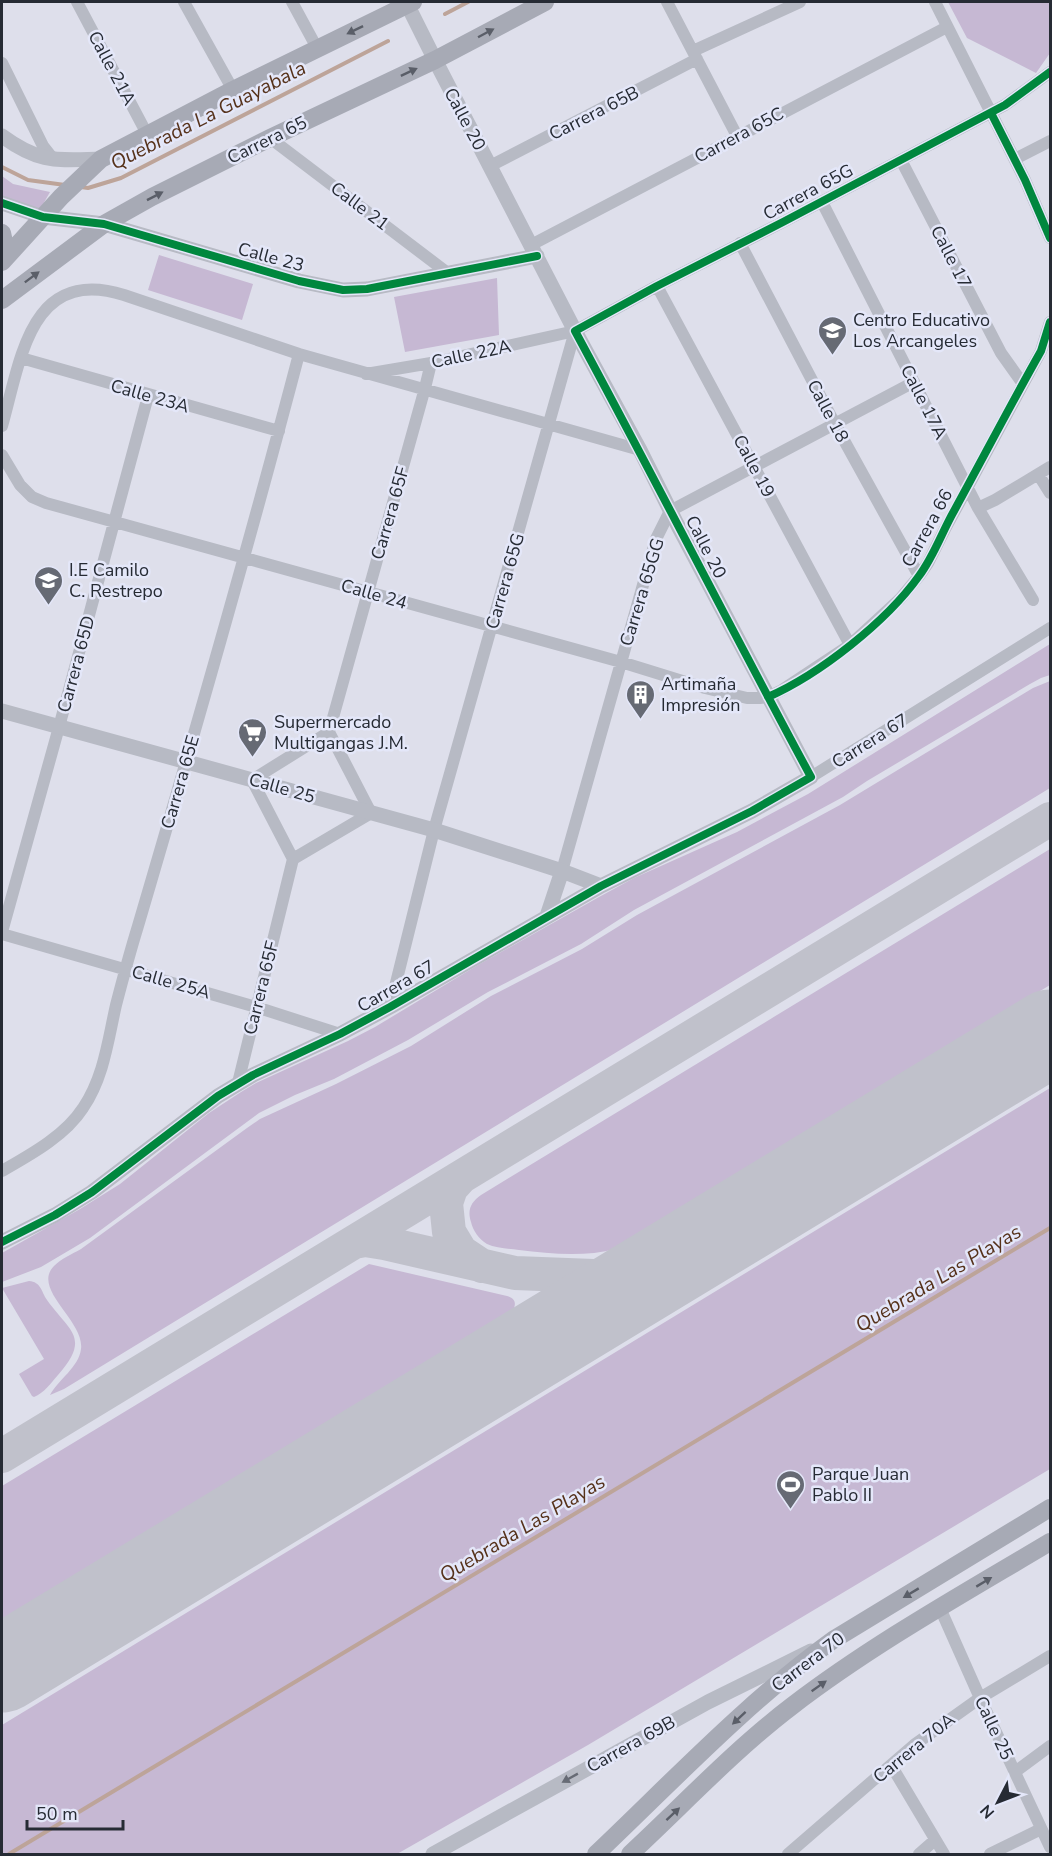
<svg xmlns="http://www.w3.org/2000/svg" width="1052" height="1856" font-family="'Nunito Sans',sans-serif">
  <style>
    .green { fill: #c6b8d3 }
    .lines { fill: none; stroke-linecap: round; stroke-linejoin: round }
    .stream { stroke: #bda499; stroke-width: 4 }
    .taxiway { stroke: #c0c1cb; stroke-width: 34 }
    .runway { stroke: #c0c1cb; stroke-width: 87 }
    .minor { stroke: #b7bac4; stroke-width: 12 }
    .tertiary { stroke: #b7bac4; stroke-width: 15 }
    .secondary { stroke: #a7aab5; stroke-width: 18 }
    .cycleway-casing { stroke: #e4e7f9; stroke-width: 11 }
    .cycleway { stroke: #00873e; stroke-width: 8 }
    .oneway { fill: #5a5e68 }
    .oneway2 { fill: #676b75 }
    .labels { text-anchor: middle; stroke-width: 5; stroke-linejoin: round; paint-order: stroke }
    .street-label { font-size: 18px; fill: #262b34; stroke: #e4e7f9 }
    .poi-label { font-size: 18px; fill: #262b34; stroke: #e4e7f9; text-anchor: start }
    .water-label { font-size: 20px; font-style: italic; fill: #56321b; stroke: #e4e7f9 }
  </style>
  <rect width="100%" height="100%" fill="#dedfeb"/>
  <path class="green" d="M948 2H1050V53L1036 73 967 38Z
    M2 176 13 184 50 192 38 213 2 199Z
    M159 255 253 284 242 320 148 290Z
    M497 278 499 335 405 352 394 297Z
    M1050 644V675L1041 678 1030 684 867 781 843 797 634 910 581 944 488 992 408 1040 334 1079 295 1095 259 1113 90 1238 41 1267 2 1282V1253L80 1209 120 1184 209 1113 241 1092 256 1083 348 1041 375 1027 478 965 599 897 634 878 737 832 808 794Z
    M1050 681V788L64 1389 50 1395C58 1380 79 1367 81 1349 85 1321 31 1289 54 1266 61 1259 72 1254 81 1249L247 1128 260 1119 336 1084 411 1046 491 996 582 949 637 915 840 805 1033 688Z
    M1050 849V985L616 1249C585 1257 551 1254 519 1250 509 1249 496 1248 487 1244 479 1239 473 1231 471 1222 467 1210 471 1202 481 1195Z
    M1050 1088V1469L588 1745 397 1854H2V1725Z
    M369 1264 507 1296C518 1299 516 1307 510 1315L2 1626V1486Z
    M29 1281C41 1282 41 1291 47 1300 70 1332 91 1337 58 1375 51 1383 44 1393 34 1397L32 1396 19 1374 44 1359 2 1288Z"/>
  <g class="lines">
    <path class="stream" d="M445 14 468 2
      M2 167 28 180 65 185
      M81 187 88 188 121 178 388 41
      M9 1854 1050 1228"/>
    <path class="taxiway" d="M461 1177 451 1188 446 1203 449 1232 461 1252 482 1266
      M354 1242 365 1240 384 1243 515 1273 646 1278
      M2 1456 1050 819"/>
    <path class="runway" d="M2 1669 1050 1033"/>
    <path class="minor" d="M77 2 147 134
      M184 2 233 90
      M292 2 317 48
      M667 2 737 136
      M935 2 1025 180 1050 238
      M693 51 800 2
      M2 63 43 146 54 160
      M270 138 449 274
      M1015 159 1050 141
      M901 160 1001 353 1023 384
      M490 166 697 59
      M822 202 978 508 1033 600
      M740 243 835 424 919 576
      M531 245 947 27
      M657 286 850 645
      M21 358 279 431
      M366 374 431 363 575 331 657 286 783 222 1005 105 1050 72
      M2 426C21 359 30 266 124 295L299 354 640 450
      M2 455 20 485 32 497 46 503 621 662 705 688 747 698H760L768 697 782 690 850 645 900 599 919 576 928 563 945 529 1041 351 1050 322
      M1038 474 1050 493
      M978 508 995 500 1050 467
      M811 777 1050 628
      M293 859 371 813 329 732
      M562 871 656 539 670 511 914 382
      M2 932 59 727 148 396
      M2 934 256 1007 340 1034
      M390 1007 434 830 575 331
      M238 1083 293 859 252 780 329 732 425 388 431 363
      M2 1171C30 1155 65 1136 83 1108 104 1077 108 1040 116 1005 123 978 130 952 138 926 194 736 249 545 299 354
      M940 1608 980 1698 1050 1847
      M891 1765 944 1854
      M1015 1772 1050 1746
      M788 1854 914 1745 980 1698 1050 1656
      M919 1854 935 1840
      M990 1854 1041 1829"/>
    <path class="tertiary" d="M2 136C40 164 57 160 101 159
      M2 203 43 217 104 224 299 281 343 290 367 289 537 256
      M2 711 434 830 562 871 601 886
      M547 916 562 871
      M2 1242 55 1215 92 1192 218 1096 253 1075 340 1034 390 1007 601 886 752 811 811 777 677 524 640 450 575 331 435 60 406 2
      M433 1854 708 1702 811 1651"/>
    <path class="secondary" d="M2 233 7 256
      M2 262 61 197 101 159 233 90 413 2
      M2 300 104 224 152 197 270 138 435 60 545 2
      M596 1854C673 1781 747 1702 833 1640L1050 1508
      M630 1854C683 1805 734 1750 792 1706 873 1644 963 1594 1050 1542"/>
    <defs>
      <path id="cycleway" d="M991 113 1025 180 1050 238
        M2 203 43 217 104 224 299 281 343 290 367 289 537 256
        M768 697C820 674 886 622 919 576 934 556 942 532 954 511 983 458 1011 404 1041 351L1050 322
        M2 1242 55 1215 92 1192 218 1096 253 1075 340 1034 390 1007 601 886 752 811 811 777C731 629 655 479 575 331L657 286 783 222 1005 105 1050 72"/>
    </defs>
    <use href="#cycleway" class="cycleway-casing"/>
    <use href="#cycleway" class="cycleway"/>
  </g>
  <defs><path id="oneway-solid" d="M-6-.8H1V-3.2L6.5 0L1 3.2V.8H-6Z" transform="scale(1.5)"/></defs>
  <g class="oneway">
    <use href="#oneway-solid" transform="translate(355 30) rotate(154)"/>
    <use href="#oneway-solid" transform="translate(486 33) rotate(-28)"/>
    <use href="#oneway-solid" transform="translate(409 72) rotate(-25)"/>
    <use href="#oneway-solid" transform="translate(155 196) rotate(-27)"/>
    <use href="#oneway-solid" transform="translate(32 277) rotate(-37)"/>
    <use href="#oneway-solid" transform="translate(984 1582) rotate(-31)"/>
    <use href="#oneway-solid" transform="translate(911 1593) rotate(149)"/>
    <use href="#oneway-solid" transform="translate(819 1686) rotate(-35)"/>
    <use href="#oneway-solid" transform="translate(739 1718) rotate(137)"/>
    <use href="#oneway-solid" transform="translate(673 1814) rotate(-43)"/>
  </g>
  <use class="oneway2" href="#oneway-solid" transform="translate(570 1778) rotate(151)"/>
  <defs>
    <symbol id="school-pin" viewBox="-11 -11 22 30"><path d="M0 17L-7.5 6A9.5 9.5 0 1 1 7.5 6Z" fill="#666a74" stroke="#e4e7f9"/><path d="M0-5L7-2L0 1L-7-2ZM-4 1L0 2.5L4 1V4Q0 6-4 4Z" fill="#fff"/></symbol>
    <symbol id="building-pin" viewBox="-11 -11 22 30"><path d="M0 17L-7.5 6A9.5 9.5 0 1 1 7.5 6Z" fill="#666a74" stroke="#e4e7f9"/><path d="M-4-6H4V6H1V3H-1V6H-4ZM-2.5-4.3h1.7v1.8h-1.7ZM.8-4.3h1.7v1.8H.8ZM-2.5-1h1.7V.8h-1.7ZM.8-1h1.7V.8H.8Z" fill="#fff"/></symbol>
    <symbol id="supermarket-pin" viewBox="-11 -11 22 30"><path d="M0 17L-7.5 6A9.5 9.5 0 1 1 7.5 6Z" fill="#666a74" stroke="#e4e7f9"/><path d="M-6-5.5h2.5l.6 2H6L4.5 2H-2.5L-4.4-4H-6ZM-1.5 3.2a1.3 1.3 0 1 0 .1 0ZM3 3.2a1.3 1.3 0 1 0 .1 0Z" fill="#fff"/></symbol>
    <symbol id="stadium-pin" viewBox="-11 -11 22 30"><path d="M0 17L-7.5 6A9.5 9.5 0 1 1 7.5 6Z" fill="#666a74" stroke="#e4e7f9"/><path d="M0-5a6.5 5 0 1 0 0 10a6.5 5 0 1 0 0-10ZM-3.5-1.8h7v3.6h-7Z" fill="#fff"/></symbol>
  </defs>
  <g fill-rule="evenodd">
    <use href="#school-pin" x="816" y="314" width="33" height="45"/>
    <use href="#school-pin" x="32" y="564" width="33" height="45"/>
    <use href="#building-pin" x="624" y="678" width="33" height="45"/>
    <use href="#supermarket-pin" x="236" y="716" width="33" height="45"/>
    <use href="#stadium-pin" x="774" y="1468" width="33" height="45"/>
  </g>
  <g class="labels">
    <g class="street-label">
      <text transform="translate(112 68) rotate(62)" y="6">Calle 21A</text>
      <text transform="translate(594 113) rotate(-27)" y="6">Carrera 65B</text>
      <text transform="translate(465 119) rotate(62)" y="6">Calle 20</text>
      <text transform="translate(739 135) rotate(-28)" y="6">Carrera 65C</text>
      <text transform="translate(267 140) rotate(-26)" y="6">Carrera 65</text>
      <text transform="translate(808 192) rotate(-28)" y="6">Carrera 65G</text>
      <text transform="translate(360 206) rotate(37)" y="6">Calle 21</text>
      <text transform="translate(271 257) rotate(15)" y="6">Calle 23</text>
      <text transform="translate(951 257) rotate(63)" y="6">Calle 17</text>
      <text transform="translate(471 354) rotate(-12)" y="6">Calle 22A</text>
      <text transform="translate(150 396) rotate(16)" y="6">Calle 23A</text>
      <text transform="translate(924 402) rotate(63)" y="6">Calle 17A</text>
      <text transform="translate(828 411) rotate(62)" y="6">Calle 18</text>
      <text transform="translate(754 466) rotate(62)" y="6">Calle 19</text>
      <text transform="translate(390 513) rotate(-74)" y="6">Carrera 65F</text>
      <text transform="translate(927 528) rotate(-61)" y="6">Carrera 66</text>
      <text transform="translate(706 547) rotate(63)" y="6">Calle 20</text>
      <text transform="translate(505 581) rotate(-74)" y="6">Carrera 65G</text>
      <text transform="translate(642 592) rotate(-73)" y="6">Carrera 65GG</text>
      <text transform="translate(374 594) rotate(16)" y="6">Calle 24</text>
      <text transform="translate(76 664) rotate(-75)" y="6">Carrera 65D</text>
      <text transform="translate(870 741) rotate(-32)" y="6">Carrera 67</text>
      <text transform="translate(180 782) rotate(-74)" y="6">Carrera 65E</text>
      <text transform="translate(282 788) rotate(16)" y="6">Calle 25</text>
      <text transform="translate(171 982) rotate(16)" y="6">Calle 25A</text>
      <text transform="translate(396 986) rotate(-30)" y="6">Carrera 67</text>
      <text transform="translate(261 988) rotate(-76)" y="6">Carrera 65F</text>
      <text transform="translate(808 1662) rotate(-37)" y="6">Carrera 70</text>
      <text transform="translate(994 1728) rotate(65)" y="6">Calle 25</text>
      <text transform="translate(631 1744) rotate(-29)" y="6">Carrera 69B</text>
      <text transform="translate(914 1748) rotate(-39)" y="6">Carrera 70A</text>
    </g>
    <g class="poi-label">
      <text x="853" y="326">Centro Educativo<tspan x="853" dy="21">Los Arcangeles</tspan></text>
      <text x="69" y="576">I.E Camilo<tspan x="69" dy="21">C. Restrepo</tspan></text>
      <text x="661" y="690">Artimaña<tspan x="661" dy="21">Impresión</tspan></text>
      <text x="274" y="728">Supermercado<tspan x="274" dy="21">Multigangas J.M.</tspan></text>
      <text x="812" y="1480">Parque Juan<tspan x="812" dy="21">Pablo II</tspan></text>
    </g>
    <g class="water-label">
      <text transform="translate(208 115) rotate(-27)" y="7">Quebrada La Guayabala</text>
      <text transform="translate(938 1278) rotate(-31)" y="7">Quebrada Las Playas</text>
      <text transform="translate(522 1528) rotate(-31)" y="7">Quebrada Las Playas</text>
    </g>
  </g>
  <rect width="1052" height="1856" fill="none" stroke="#262b34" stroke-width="6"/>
  <g transform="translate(998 1802) rotate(228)" stroke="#e4e7f9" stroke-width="4.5" paint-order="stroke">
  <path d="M0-4.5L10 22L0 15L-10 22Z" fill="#262b34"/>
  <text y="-9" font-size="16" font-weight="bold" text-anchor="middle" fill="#262b34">N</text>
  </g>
  <path d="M27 1820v9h96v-9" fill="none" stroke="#262b34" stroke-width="3"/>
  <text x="36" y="1820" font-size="18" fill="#262b34" stroke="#e4e7f9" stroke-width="4.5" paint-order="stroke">50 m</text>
</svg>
